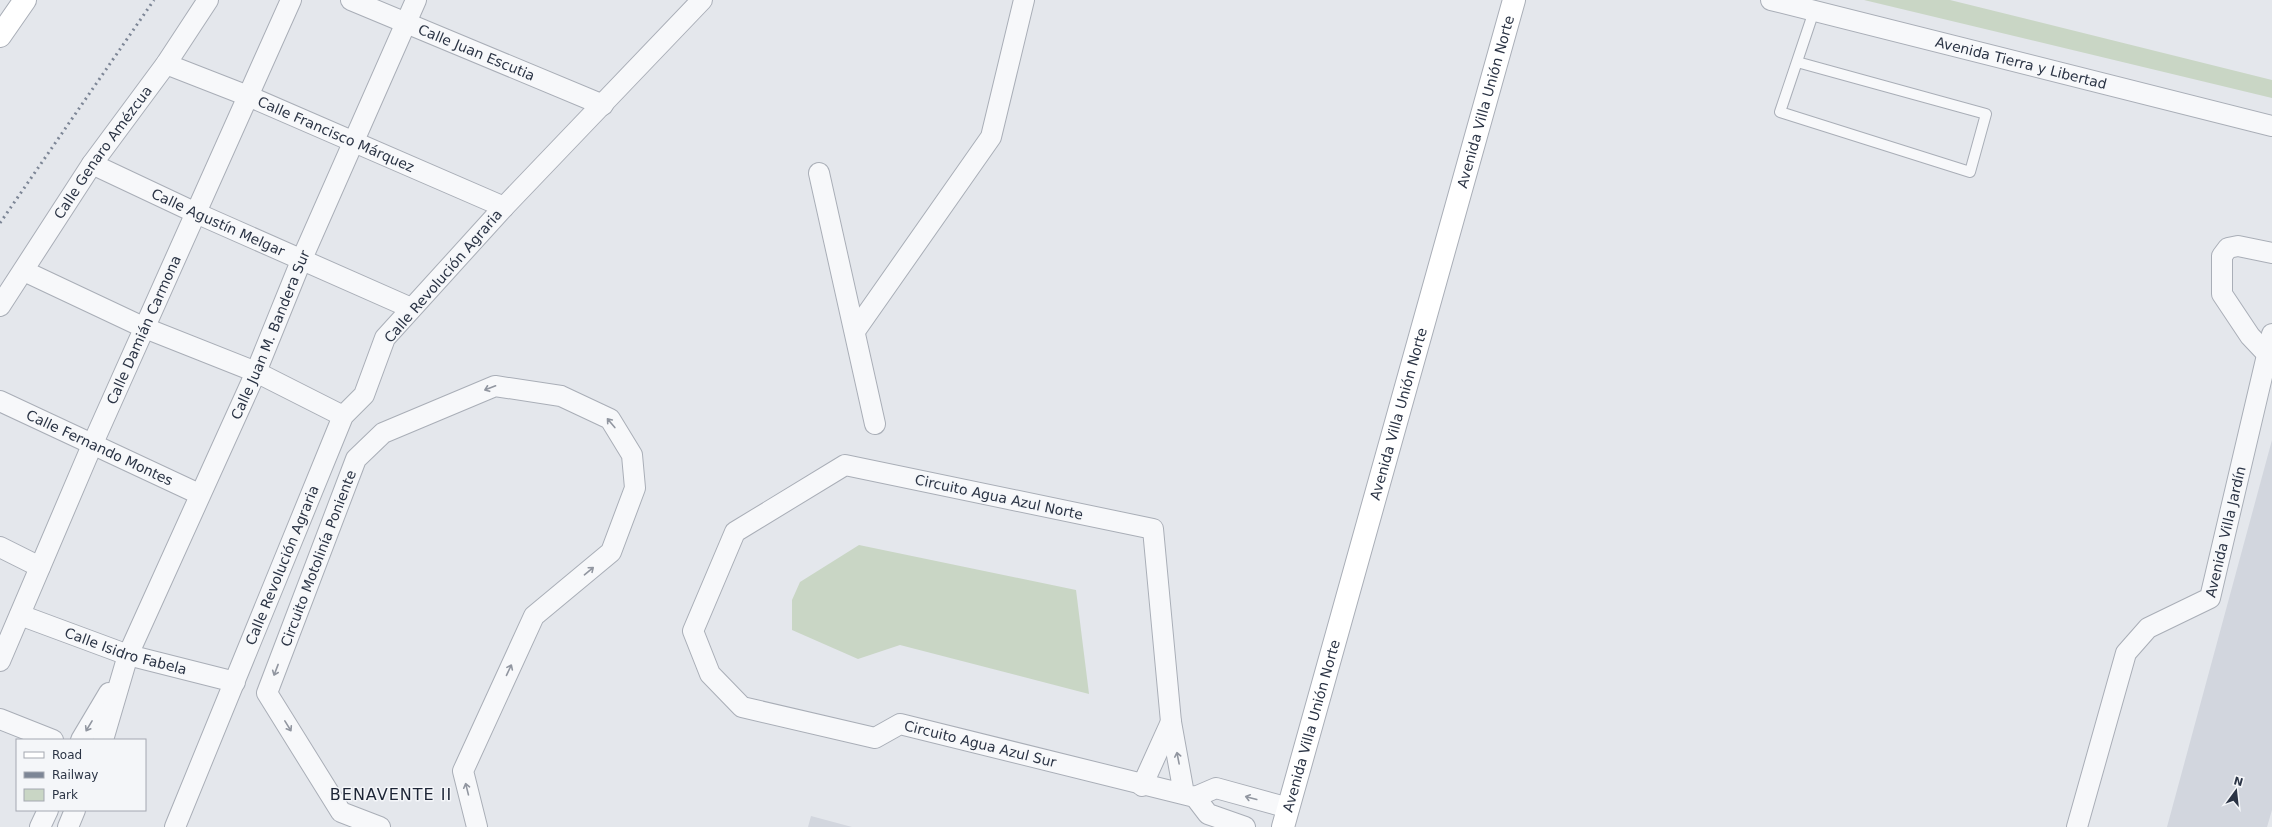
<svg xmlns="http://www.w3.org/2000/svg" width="2272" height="827" font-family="'DejaVu Sans',sans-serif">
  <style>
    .built { fill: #d2d6de }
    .green { fill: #c9d6c5 }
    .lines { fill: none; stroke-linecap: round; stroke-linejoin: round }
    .lane-casing { stroke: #a9aeb7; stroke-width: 12 }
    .street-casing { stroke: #a9aeb7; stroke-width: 22 }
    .secondary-casing { stroke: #a9aeb7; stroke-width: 24 }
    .lane { stroke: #f7f8fa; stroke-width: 10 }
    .street { stroke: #f7f8fa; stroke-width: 20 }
    .secondary { stroke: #fff; stroke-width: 22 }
    .rail { stroke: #7d8696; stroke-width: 3; stroke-dasharray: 2 4; stroke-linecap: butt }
    .oneway { stroke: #9196a0 }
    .labels { text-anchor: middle; stroke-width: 3; stroke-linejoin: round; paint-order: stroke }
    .street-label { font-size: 14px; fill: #2b3445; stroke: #f4f6f9 }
    .quarter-label { font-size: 16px; letter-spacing: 1px; fill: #1d2536; stroke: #f4f6f9 }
  </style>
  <rect width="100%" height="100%" fill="#e4e7ec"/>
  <path class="built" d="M2272 440V810L2267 827H2167Z
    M811 816 852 827H808Z"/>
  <path class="green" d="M1864 0H1950L2272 80V98Z
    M859 545 1076 590 1089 694 900 645 858 659 792 630V600L800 582Z"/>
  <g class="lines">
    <defs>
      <path id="lane" d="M1797 62 1986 114 1970 172 1780 112 1814 11"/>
      <g id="street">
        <path id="s1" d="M351 0 603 105"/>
        <path id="s2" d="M1771 0 2272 126"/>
        <path id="s3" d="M166 64 248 96 504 207"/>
        <path id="s4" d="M92 164 196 213 411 308"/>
        <path d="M819 173 875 424"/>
        <path d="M24 271 145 328 256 372 343 416"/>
        <path id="s5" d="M0 306 92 164 166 64 208 0"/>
        <path d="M855 331 991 137 1024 0"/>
        <path d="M2267 354 2250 336 2222 294V256L2228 248 2238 246 2272 253"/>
        <path id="s6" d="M0 401 199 494"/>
        <path d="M0 547 40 567"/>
        <path id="s7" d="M20 615 128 655 235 682"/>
        <path id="s8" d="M0 661 93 443 291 0"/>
        <path d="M0 719 53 740"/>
        <path d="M81 740 109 693"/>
        <path id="s9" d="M103 740 128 655 256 372 301 261 416 0"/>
        <path d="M1142 786 1171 722"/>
        <path id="s10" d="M1184 794 1171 722 1153 529 845 465 735 532 693 631 710 674 742 707 875 738 900 724 1195 797 1208 814 1245 827"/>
        <path d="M1195 797 1216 788 1289 808"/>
        <path d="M40 827 48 810"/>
        <path d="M68 827 75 810"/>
        <path id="s11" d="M175 827 343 416 364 395 385 338 504 207 702 0"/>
        <path id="s12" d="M380 827 341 812 267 693 356 459 383 433 495 386 561 396 610 419 632 455 635 488 611 552 534 616 463 771 477 827"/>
        <path id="s13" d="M2077 827 2126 653 2148 628 2210 598 2272 334"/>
      </g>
      <g id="secondary">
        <path d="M0 36 25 0"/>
        <path id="s14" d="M1283 827 1514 0"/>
      </g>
    </defs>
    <use href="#lane" class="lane-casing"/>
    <use href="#street" class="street-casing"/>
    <use href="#secondary" class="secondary-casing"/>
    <use href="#lane" class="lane"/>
    <use href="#street" class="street"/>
    <use href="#secondary" class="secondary"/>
    <path class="rail" d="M0 223 154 0"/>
  </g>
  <defs><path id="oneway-shaft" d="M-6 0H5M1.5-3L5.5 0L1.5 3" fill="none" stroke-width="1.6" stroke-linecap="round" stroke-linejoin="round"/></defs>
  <g class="oneway">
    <use href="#oneway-shaft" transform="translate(490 388) rotate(159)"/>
    <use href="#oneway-shaft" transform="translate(611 423) rotate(-130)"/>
    <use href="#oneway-shaft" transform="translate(589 571) rotate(-40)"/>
    <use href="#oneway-shaft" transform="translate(276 670) rotate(111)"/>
    <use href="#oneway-shaft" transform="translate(509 670) rotate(-65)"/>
    <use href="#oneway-shaft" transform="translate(89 726) rotate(121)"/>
    <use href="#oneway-shaft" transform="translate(288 726) rotate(58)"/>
    <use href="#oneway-shaft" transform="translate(1178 758) rotate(-101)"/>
    <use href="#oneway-shaft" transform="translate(467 789) rotate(-104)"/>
    <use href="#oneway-shaft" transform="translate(1251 798) rotate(-165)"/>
  </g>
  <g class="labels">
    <g class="street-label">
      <text dy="5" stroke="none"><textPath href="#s1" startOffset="136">Calle Juan Escutia</textPath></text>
      <text dy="5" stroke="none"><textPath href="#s2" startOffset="258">Avenida Tierra y Libertad</textPath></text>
      <text dy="5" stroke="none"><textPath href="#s14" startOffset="753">Avenida Villa Unión Norte</textPath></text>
      <text dy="5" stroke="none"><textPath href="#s3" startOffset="184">Calle Francisco Márquez</textPath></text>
      <text dy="5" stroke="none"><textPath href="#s5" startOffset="185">Calle Genaro Amézcua</textPath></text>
      <text dy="5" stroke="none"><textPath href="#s4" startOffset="139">Calle Agustín Melgar</textPath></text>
      <text transform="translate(443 276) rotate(-49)" y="5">Calle Revolución Agraria</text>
      <text dy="5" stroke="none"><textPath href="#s8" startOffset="361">Calle Damián Carmona</textPath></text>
      <text dy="5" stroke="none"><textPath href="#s9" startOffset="439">Calle Juan M. Bandera Sur</textPath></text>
      <text dy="5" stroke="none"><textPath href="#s14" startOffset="429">Avenida Villa Unión Norte</textPath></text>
      <text dy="5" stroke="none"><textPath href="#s6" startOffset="110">Calle Fernando Montes</textPath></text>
      <text transform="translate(999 497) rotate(12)" y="5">Circuito Agua Azul Norte</text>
      <text dy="5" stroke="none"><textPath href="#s13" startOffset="351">Avenida Villa Jardín</textPath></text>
      <text dy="5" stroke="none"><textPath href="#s12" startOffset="326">Circuito Motolinía Poniente</textPath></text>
      <text dy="5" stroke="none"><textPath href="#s11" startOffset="283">Calle Revolución Agraria</textPath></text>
      <text dy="5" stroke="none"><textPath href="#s7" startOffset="112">Calle Isidro Fabela</textPath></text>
      <text dy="5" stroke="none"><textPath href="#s14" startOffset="105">Avenida Villa Unión Norte</textPath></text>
      <text dy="5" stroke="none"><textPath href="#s10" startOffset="1158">Circuito Agua Azul Sur</textPath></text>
    </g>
    <g class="quarter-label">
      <text x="391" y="800">BENAVENTE II</text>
    </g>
  </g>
  <rect x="16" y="739" width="130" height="72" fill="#f4f6f9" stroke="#a4a8b1"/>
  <rect x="24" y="752" width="20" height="6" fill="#ffffff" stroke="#a4a8b1"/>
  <text x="52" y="759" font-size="12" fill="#2b3445">Road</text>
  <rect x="24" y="772" width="20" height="6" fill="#7d8696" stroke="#a4a8b1"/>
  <text x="52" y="779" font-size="12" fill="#2b3445">Railway</text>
  <rect x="24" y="789" width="20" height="12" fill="#c9d6c5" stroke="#a4a8b1"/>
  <text x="52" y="799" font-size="12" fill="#2b3445">Park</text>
  <g transform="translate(2236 791) rotate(15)" stroke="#f4f6f9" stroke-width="3" paint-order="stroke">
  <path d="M0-3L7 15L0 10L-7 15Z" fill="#2b3445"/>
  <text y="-6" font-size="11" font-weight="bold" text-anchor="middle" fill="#2b3445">N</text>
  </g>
</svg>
